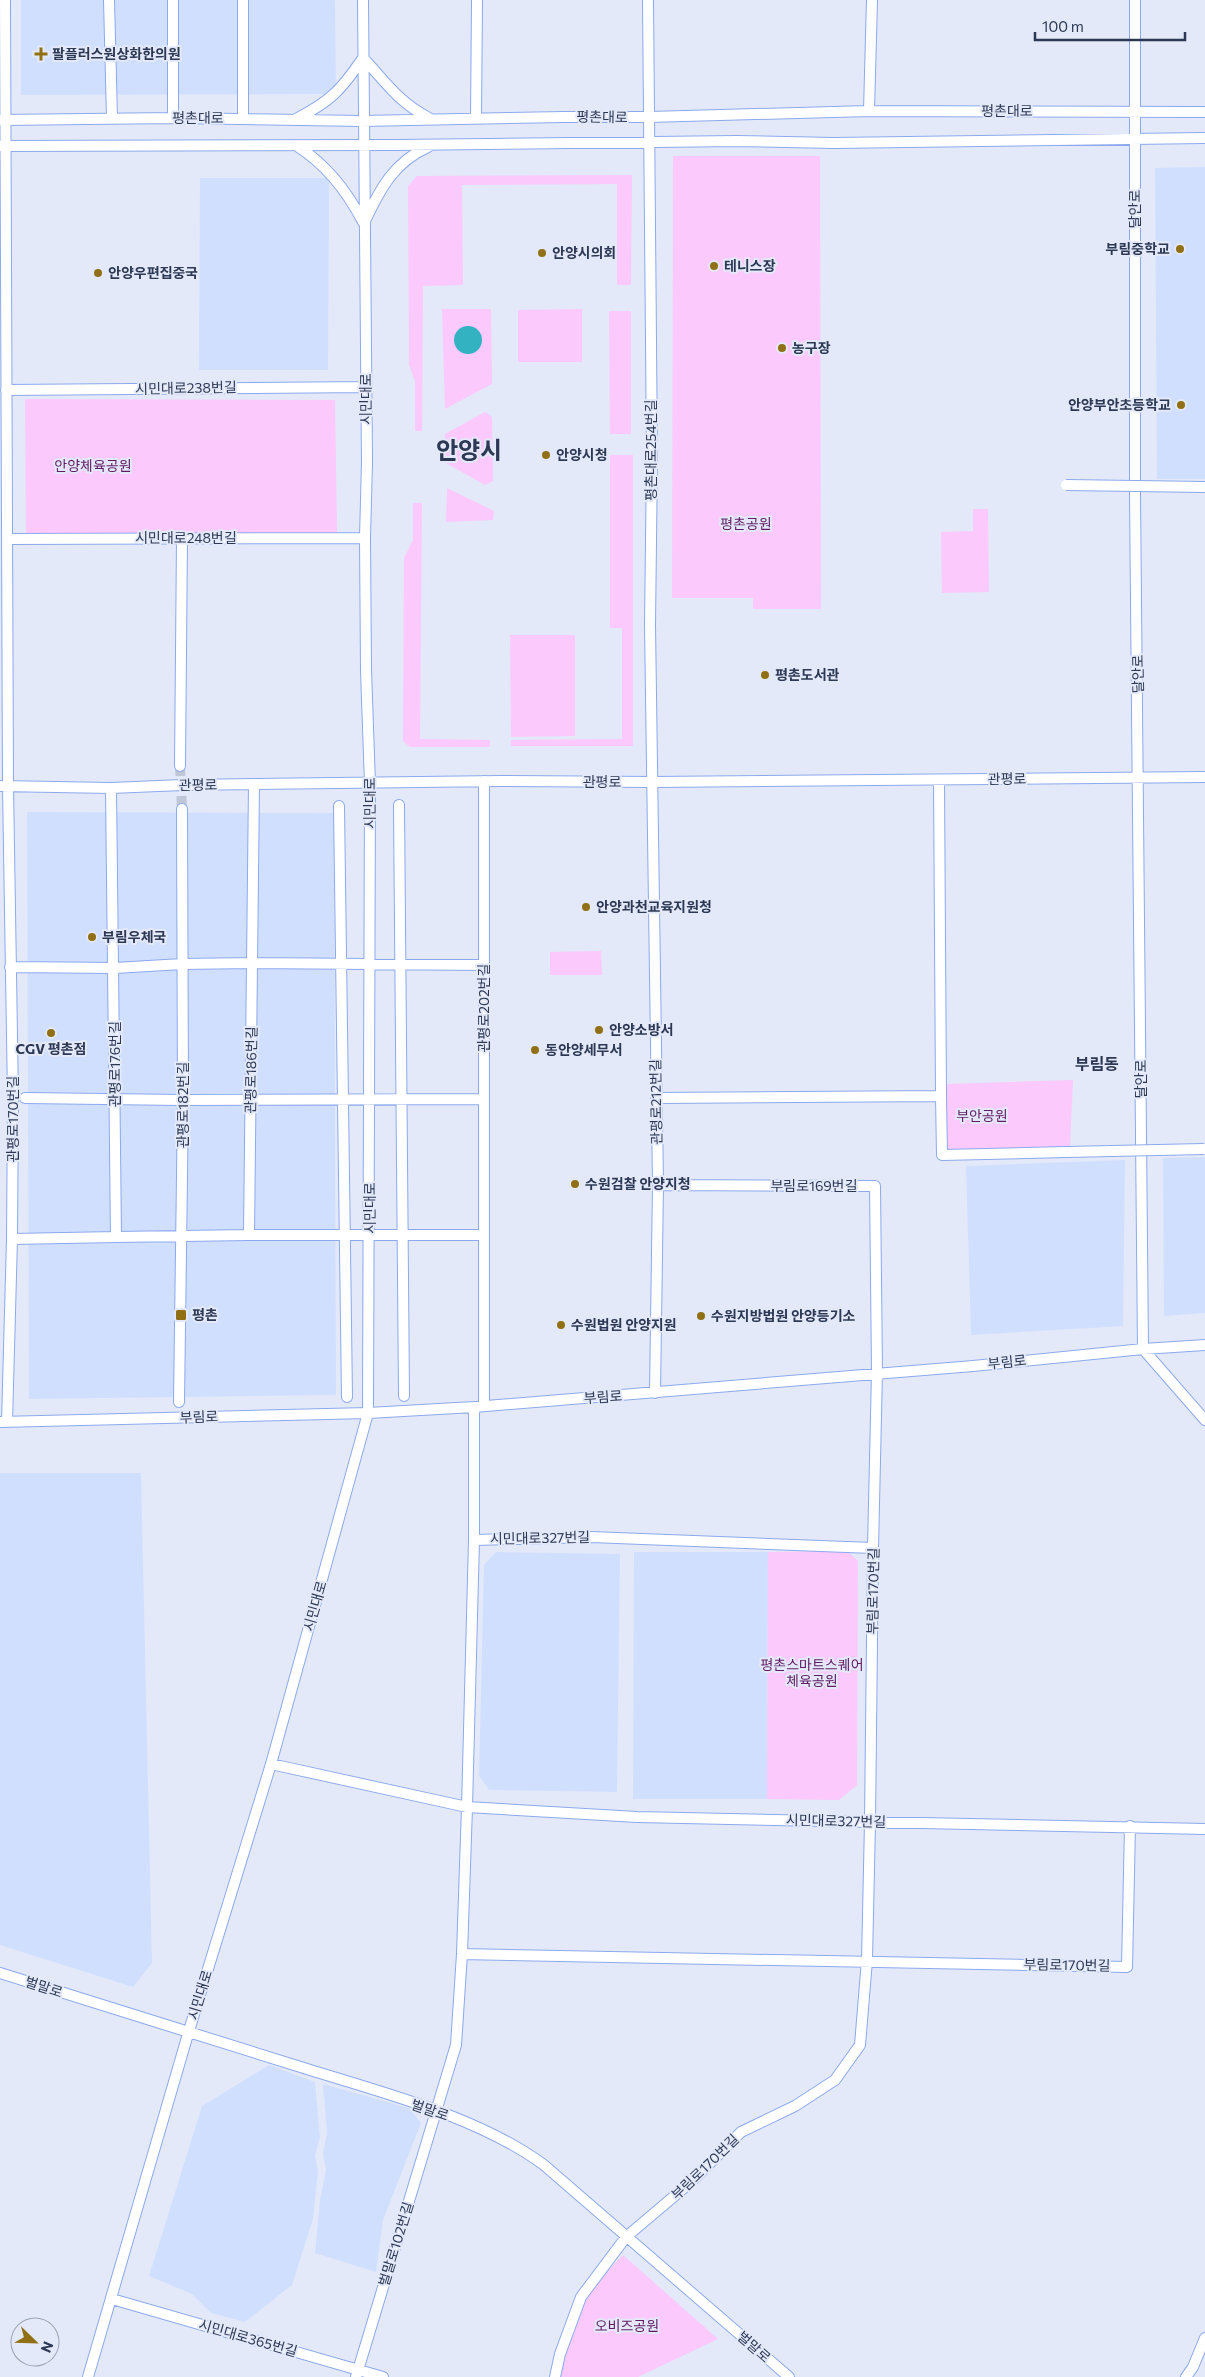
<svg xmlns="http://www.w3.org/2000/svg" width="1205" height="2377" font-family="Commissioner,'Noto Sans KR',sans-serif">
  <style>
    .built { fill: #d1dfff }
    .green { fill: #fbc9fb }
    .water { fill: #33b3c2 }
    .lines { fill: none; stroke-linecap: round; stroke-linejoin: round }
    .minor-tunnel { stroke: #bec6d7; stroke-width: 10; stroke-dasharray: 10 5; stroke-linecap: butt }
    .minor-casing { stroke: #8ca9ee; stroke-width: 12 }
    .minor { stroke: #fff; stroke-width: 10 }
    .minor-bridge-casing { stroke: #8ca9ee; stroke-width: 12; stroke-linecap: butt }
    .minor-bridge { stroke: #fff; stroke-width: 10 }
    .poi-dot { fill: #906f15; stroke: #e3e9f8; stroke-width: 2 }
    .labels { text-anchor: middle; stroke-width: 4; stroke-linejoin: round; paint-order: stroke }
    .poi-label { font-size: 14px; font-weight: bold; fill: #2c3854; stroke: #e3e9f8; text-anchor: start }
    .street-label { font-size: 14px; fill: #2c3854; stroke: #e3e9f8 }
    .park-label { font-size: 14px; fill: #621a64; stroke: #e3e9f8 }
    .quarter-label { font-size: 16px; font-weight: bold; fill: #2c3854; stroke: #e3e9f8 }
    .town-label { font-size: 24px; font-weight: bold; fill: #2c3854; stroke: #e3e9f8 }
  </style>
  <rect width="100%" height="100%" fill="#e3e9f8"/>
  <path class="built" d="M21 0H335L336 94 21 95Z
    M1205 167V479H1157L1155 168Z
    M200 178H329L328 370H199Z
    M27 812 334 813 336 1395 29 1399Z
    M1205 1157V1313L1164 1316 1163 1158Z
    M1125 1160 1123 1326 971 1335 966 1166Z
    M0 1473H141L152 1963 133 1987 0 1945Z
    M496 1552 620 1554 617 1792 489 1790 479 1776 484 1565Z
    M634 1552H768L767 1799H633Z
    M269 2065 315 2082 320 2138 315 2155 318 2172 313 2219 292 2285 245 2322 211 2313 192 2294 149 2276 202 2106Z
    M323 2084 409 2108 421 2123 383 2220 376 2272 315 2253 320 2200 326 2170 323 2154 327 2132Z"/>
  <path class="green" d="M673 156H820L821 609H753V598H672Z
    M632 175 631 285H617V184L462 185 463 285 423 286 422 431H415V381L409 365 408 186 417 176Z
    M442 309H491L492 384 445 409Z
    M582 309V362H518V310Z
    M609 311H631V434H610Z
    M25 399 335 400 337 533 26 535Z
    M485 412 492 417 493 481 485 485 446 463 445 434Z
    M610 455H633V746H511V740L622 739V628H610Z
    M447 488 494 511 493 520 446 522Z
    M413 503H422L420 739 490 740V747H410L403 741 404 558 413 540Z
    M973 509H988L989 592 942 593 941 532 973 531Z
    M510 635H575V736L511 737Z
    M601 951 602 975H550V952Z
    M1073 1080 1070 1147 945 1150 946 1084Z
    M847 1551 858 1561 857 1785 839 1800 767 1799 768 1552Z
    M623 2255 718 2339 638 2377H559L578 2310 589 2290Z"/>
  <path class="water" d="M454 340a14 14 0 1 1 28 0a14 14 0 1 1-28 0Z"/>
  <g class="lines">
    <path class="minor-tunnel" d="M180 766 182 809"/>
    <defs>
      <path id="minor" d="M5 0 8 786 13 1098 12 1239 7 1422
        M109 0 112 118
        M243 0V118
        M648 0 652 456 650 625 658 1185 655 1393
        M1135 0V494L1143 1349 1205 1420
        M869 111 872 0
        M173 118V0
        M476 118 477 0
        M296 119C331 101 341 90 363 58 386 82 398 102 429 118
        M1 120 173 118 362 121 564 117H649L869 111 1205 112
        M1 146 395 145 737 141 834 143 1205 138
        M297 146C327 165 347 191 363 222
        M365 221C380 189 394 162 428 147
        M6 390 366 387
        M7 539 365 538
        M180 766 182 538
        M484 781V1406
        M254 784 249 1235H484
        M0 786 111 788 182 785 502 781 653 782 1205 777
        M399 805 404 1396
        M339 806 347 1397
        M10 967 115 968 182 964 252 963 484 965
        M941 1096 942 1155 1066 1152
        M25 1098 183 1100 484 1099
        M656 1098 941 1096 939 780
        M116 1237 249 1235
        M12 1239 116 1237 111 788
        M179 1402 183 1100 182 809
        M0 1422 368 1413 474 1407 973 1366 1143 1349 1205 1345
        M474 1540 591 1537 873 1548
        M271 1764 467 1807 637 1817 1205 1829
        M462 1954 1127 1967 1130 1826
        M0 1973C102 2005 205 2037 307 2069 384 2093 479 2117 544 2165L789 2377
        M112 2299 383 2377
        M88 2377 188 2034 271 1764 368 1413 370 784 366 670 365 538 367 462 363 0
        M356 2377 456 2045 462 1954 467 1807 474 1540V1407
        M555 2377 560 2354 581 2297 626 2237 691 2182 741 2132 795 2106 835 2080 860 2045 867 1960 870 1822 873 1548 877 1372 875 1186 658 1185
        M1186 2377 1193 2367 1205 2338"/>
    </defs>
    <use href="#minor" class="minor-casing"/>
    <use href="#minor" class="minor"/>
    <defs>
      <path id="minor-bridge" d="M1066 485 1205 487
        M1066 1152 1204 1149"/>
    </defs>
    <use href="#minor-bridge" class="minor-bridge-casing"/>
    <use href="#minor-bridge" class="minor-bridge"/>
  </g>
  <g class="poi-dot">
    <path d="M38.5 46.5h5v5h5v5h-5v5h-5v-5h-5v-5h5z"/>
    <circle cx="1180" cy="249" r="5"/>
    <circle cx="542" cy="253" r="5"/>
    <circle cx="714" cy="266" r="5"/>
    <circle cx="98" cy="273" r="5"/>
    <circle cx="782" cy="348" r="5"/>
    <circle cx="1181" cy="405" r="5"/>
    <circle cx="546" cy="455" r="5"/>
    <circle cx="765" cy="675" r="5"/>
    <circle cx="586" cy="907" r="5"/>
    <circle cx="92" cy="937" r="5"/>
    <circle cx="599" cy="1030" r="5"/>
    <circle cx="51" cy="1033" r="5"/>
    <circle cx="535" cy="1050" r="5"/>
    <circle cx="575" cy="1184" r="5"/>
    <rect x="175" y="1309" width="12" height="12" rx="2.5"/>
    <circle cx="701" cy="1316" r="5"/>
    <circle cx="561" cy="1325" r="5"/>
  </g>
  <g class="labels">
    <g class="poi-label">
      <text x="52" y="59">팔플러스원상화한의원</text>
      <text x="1170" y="254" text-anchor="end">부림중학교</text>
      <text x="552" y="258">안양시의회</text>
      <text x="724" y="271">테니스장</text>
      <text x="108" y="278">안양우편집중국</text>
      <text x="792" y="353">농구장</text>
      <text x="1171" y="410" text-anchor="end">안양부안초등학교</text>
      <text x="556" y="460">안양시청</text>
      <text x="775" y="680">평촌도서관</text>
      <text x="596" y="912">안양과천교육지원청</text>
      <text x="102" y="942">부림우체국</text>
      <text x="609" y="1035">안양소방서</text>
      <text x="51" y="1054" text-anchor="middle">CGV 평촌점</text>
      <text x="545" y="1055">동안양세무서</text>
      <text x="585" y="1189">수원검찰 안양지청</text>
      <text x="192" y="1320">평촌</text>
      <text x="711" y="1321">수원지방법원 안양등기소</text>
      <text x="571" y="1330">수원법원 안양지원</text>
    </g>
    <g class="street-label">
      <text x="1007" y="116">평촌대로</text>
      <text transform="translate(602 117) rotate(1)" y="5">평촌대로</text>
      <text x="198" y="123">평촌대로</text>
      <text transform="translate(1135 209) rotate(-90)" y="5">달안로</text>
      <text transform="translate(186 388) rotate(-1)" y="5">시민대로238번길</text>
      <text transform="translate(366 399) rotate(-90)" y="5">시민대로</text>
      <text transform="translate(651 450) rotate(-90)" y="5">평촌대로254번길</text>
      <text x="186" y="543">시민대로248번길</text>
      <text transform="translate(1138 674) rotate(-91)" y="5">달안로</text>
      <text transform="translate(1007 779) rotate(-1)" y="5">관평로</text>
      <text x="602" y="787">관평로</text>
      <text transform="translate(198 785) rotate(-1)" y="5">관평로</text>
      <text transform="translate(370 803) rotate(-90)" y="5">시민대로</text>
      <text transform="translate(484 1008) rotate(-90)" y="5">관평로202번길</text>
      <text transform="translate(115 1064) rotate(-90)" y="5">관평로176번길</text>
      <text transform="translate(251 1070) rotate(-89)" y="5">관평로186번길</text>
      <text transform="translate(1141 1079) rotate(-90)" y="5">달안로</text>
      <text transform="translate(656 1102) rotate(-91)" y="5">관평로212번길</text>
      <text transform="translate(183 1105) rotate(-90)" y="5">관평로182번길</text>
      <text transform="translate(13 1119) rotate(-90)" y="5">관평로170번길</text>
      <text x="814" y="1191">부림로169번길</text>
      <text transform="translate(370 1208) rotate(-90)" y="5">시민대로</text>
      <text transform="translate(1007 1362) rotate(-6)" y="5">부림로</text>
      <text transform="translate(603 1397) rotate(-4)" y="5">부림로</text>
      <text transform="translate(199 1417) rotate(-2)" y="5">부림로</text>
      <text transform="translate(540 1538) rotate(-1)" y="5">시민대로327번길</text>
      <text transform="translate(873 1591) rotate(-89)" y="5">부림로170번길</text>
      <text transform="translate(315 1606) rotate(-74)" y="5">시민대로</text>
      <text transform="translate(836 1821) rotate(1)" y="5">시민대로327번길</text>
      <text transform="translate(1067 1965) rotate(1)" y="5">부림로170번길</text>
      <text transform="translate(44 1987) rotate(18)" y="5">벌말로</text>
      <text transform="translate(200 1995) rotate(-73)" y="5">시민대로</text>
      <text transform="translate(430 2110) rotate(19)" y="5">벌말로</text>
      <text transform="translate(705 2167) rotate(-44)" y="5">부림로170번길</text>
      <text transform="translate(396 2244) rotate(-73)" y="5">벌말로102번길</text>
      <text transform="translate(248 2338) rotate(16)" y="5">시민대로365번길</text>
      <text transform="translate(754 2347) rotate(41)" y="5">벌말로</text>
    </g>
    <g class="park-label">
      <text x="93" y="471">안양체육공원</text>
      <text x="746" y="529">평촌공원</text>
      <text x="982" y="1121">부안공원</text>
      <text x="812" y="1670">평촌스마트스퀘어<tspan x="812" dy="16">체육공원</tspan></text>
      <text x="627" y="2331">오비즈공원</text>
    </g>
    <g class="quarter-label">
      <text x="1097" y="1070">부림동</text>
    </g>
    <g class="town-label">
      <text x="469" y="459">안양시</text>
    </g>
  </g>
  <g transform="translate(35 2342) rotate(113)"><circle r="24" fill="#e3e9f8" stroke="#9aa2b6"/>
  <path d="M0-4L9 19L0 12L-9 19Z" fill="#906f15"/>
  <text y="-8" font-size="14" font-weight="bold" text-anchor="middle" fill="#2c3854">N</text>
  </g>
  <path d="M1035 32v8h150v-8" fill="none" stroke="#2c3854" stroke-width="2.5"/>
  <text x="1042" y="32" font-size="15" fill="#2c3854" stroke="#e3e9f8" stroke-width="4" paint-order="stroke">100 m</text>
</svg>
